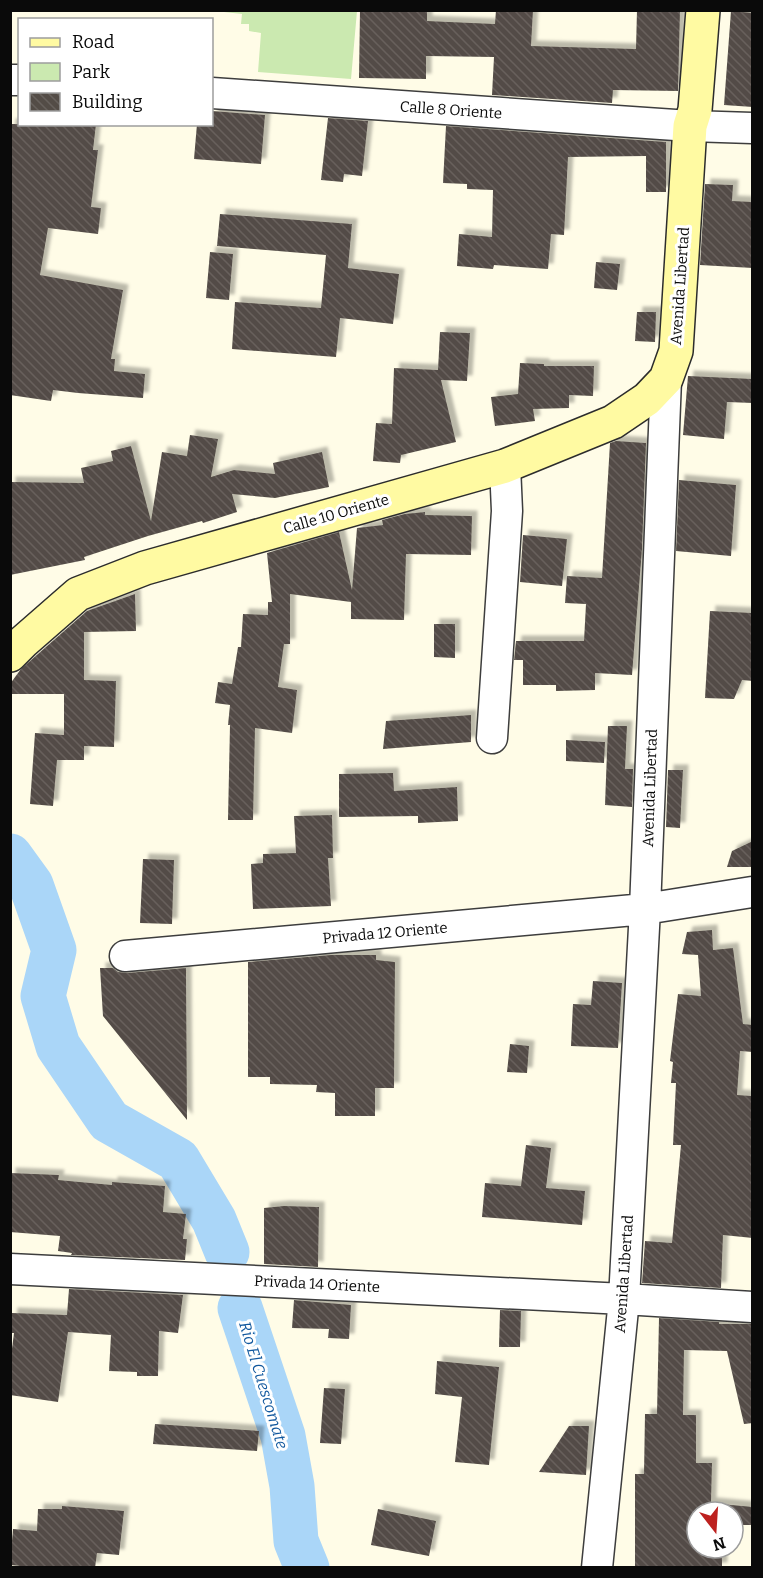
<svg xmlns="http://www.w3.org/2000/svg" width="763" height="1578" font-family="Bitter,serif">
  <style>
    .park { fill: #cbe9b0 }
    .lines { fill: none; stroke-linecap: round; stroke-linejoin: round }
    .river { stroke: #aad6f8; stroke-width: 45 }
    .building { fill: url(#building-back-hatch); filter: url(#shadow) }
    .street-casing { stroke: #3d3d3d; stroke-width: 33 }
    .secondary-casing { stroke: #2c2c2c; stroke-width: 36 }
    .street { stroke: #fff; stroke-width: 30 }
    .secondary { stroke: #fffaa2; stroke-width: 33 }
    .labels { text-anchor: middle; stroke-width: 6; stroke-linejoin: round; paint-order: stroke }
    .street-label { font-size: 15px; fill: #0a0a0a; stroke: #fff }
    .water-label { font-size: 16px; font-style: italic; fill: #11589e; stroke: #fff }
  </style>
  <defs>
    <pattern id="building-back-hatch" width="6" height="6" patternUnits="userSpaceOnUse" patternTransform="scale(1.5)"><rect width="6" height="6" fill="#534c46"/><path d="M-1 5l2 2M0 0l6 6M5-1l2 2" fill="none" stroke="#67615c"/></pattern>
    <filter id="shadow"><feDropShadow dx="5.5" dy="-5.5" stdDeviation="1.5" flood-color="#0004"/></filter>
  </defs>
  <rect width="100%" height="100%" fill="#fffce7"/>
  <path class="park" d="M224 11H357L351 79 258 72 261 33 249 31V24H241L242 14 224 12Z"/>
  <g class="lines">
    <path class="river" d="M10 856 31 885 54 950 43 996 58 1046 109 1121 178 1160 214 1220 227 1252
      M240 1308 283 1436 292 1486 296 1541 307 1568"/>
  </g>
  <path class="building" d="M360 10H427V21L495 24 496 10H533L531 46 636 49 637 10H680L678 91 613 90 612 103 492 95 494 57 426 56V79L359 78Z
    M731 11 753 13V107L724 105Z
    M212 111 265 115 261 164 194 159 197 124H212Z
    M328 118 368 121 362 176 344 174 343 182 321 180Z
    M10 124H96L93 150H98L91 207 101 208 98 234 48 228 40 275 123 290 111 359H115L114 371 145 374 143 398 78 393 53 390 51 401 10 395Z
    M446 126 666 142V192H646V156L568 157 564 235 551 234 548 269 494 265 493 269 457 266 459 234 492 237 493 190 467 189V184L443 183Z
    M705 184 733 185 732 201 753 202V268L700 265Z
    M220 214 352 224 348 268 399 274 393 324 340 318 336 357 232 349 235 302 321 308 326 255 217 246Z
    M210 252 233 254 229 300 206 298Z
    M596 262 620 264 617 290 594 288Z
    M637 312H656L655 342 635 341Z
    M440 332 470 333 467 381 441 380 456 442 401 455 400 463 373 461 376 423 392 424 394 368 438 370Z
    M520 363 544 364V366H594L593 396 569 395V408L533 409 535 421 495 426 491 397 518 394Z
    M688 376 753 379V403L727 402 724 439 683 435Z
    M190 435 218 439 211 477 234 470 275 474 273 463 322 452 329 487 275 498 232 494 237 512 203 523 202 521 148 536 84 557 85 560 10 575V482L84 483 81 468 113 461 111 451 131 446 151 521 162 452 187 456Z
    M616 441 646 443 642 549 632 675 595 673V690L556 691V685H523V660H514L516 641H584L586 604 565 603 567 576 602 578 610 443Z
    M679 480 736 485 731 556 676 551Z
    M425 512V515L472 516 471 555 406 554 404 620 351 619V602L290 594V644H284L278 687 297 690 292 733 255 728 253 820H228L230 725H228L230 705 215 703 218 682 232 684 238 647H241L243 614 268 615V602H272L267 553 339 532 352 590 357 528 383 525 382 520 405 514Z
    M523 535 567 539 562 586 520 582Z
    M135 594 136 631 84 632V680L116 681 114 747 84 746V760H57L53 806 30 804 35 733 64 735V694H10V684L21 669 87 611Z
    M710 611 753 613V681L742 680 734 699 705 698Z
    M434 624H455V658L434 657Z
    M471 715V742L383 749 386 721Z
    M608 726H627L625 769H633L632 807 605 805Z
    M566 740 605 742 604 763 566 761Z
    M668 770H683L680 828 666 827Z
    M393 773 394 791 457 787 458 821 418 823V816L339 817V774Z
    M332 815 333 858H328L331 906 253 909 251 864 263 863V854L296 853 294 816Z
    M753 841V867H727L732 851Z
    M143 859 174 860 172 924 140 923Z
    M712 930 713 950 733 948 743 1024 753 1025V1052L740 1051 737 1095 752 1096 751 1126H753V1238L723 1235 721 1288 642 1283 645 1241 672 1243 681 1145H673L676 1083H671L673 1062 670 1061 678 994 701 996 698 955 682 954 687 932Z
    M331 955H376V960L395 962 394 1088H375V1116H335V1093L316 1092 317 1085 270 1084V1077H248V962Z
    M100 968H113L118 972 127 973 186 968 187 1120 103 1016Z
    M593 981 622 983 618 1048 571 1046 573 1004 591 1005Z
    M510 1044 529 1046 527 1073 507 1072Z
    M526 1145 551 1148 546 1188 585 1191 582 1225 482 1217 485 1183 521 1186Z
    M10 1173 59 1175 58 1180 112 1185V1182L165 1186 163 1212 186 1214 183 1239H187L185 1260 71 1255 72 1253 58 1251 60 1236 10 1232Z
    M284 1206 319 1207 318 1267 264 1264V1208Z
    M69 1289 183 1295 178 1333 159 1331 158 1376H137V1372L109 1371 111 1335 68 1332 58 1402 10 1395V1364L14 1333H10L12 1313 67 1315Z
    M294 1300 351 1305 349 1339 328 1338 329 1329 292 1328Z
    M500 1310 521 1311 520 1347H499Z
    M659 1318 719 1322V1324H753V1423L744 1424 727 1351 684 1350 683 1415H696V1463H712L711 1503 753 1507V1525H733V1512H697V1548H722V1568H635V1474H644L645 1414H657Z
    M437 1361 499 1367 489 1465 455 1462 462 1397 435 1394Z
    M324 1388 345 1389 341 1444 320 1443Z
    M155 1424 259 1431 257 1451 153 1444Z
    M569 1426H589L586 1475 539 1472Z
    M62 1506 124 1511 119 1555 97 1553 95 1568H40L10 1565 13 1529 37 1531 38 1509H62Z
    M378 1509 436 1521 429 1556 371 1545Z"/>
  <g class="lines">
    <defs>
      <path id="street" d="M10 80H20
        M212 93 690 126 752 128
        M492 738 507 511 505 466
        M125 956 645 909 752 892
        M10 1269 624 1299 752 1307
        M597 1568 624 1299 645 909 666 379"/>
      <path id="secondary" d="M10 655 23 642 78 594 145 568 505 466 613 422 647 399 666 379 676 351 690 126 695 110 703 10"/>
    </defs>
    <use href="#street" class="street-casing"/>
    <use href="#secondary" class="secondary-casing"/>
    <use href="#street" class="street"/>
    <use href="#secondary" class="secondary"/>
  </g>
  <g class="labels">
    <g class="street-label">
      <text transform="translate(451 110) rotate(4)" y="5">Calle 8 Oriente</text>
      <text transform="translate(680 286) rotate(-86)" y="5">Avenida Libertad</text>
      <text transform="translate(336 514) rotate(-16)" y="5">Calle 10 Oriente</text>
      <text transform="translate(650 788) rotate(-88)" y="5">Avenida Libertad</text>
      <text transform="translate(385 933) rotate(-5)" y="5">Privada 12 Oriente</text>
      <text transform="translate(624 1274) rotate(-86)" y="5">Avenida Libertad</text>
      <text transform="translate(317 1284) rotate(3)" y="5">Privada 14 Oriente</text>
    </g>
    <g class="water-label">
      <text transform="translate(264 1385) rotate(73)" y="6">Rio El Cuescomate</text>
    </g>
  </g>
  <rect width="763" height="1578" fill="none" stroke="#0a0a0a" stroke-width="24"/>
  <rect x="18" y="18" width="195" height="108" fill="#ffffff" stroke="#9d9d9d" stroke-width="1.5"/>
  <rect x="30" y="38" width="30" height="9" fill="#fffaa2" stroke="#9d9d9d" stroke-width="1.5"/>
  <text x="72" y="48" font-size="18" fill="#0a0a0a">Road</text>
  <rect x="30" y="63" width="30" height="18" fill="#cbe9b0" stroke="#9d9d9d" stroke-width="1.5"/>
  <text x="72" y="78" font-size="18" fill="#0a0a0a">Park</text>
  <rect x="30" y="93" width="30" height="18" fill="url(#building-back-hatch)" stroke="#9d9d9d" stroke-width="1.5"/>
  <text x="72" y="108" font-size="18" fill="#0a0a0a">Building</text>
  <g transform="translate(715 1530) rotate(163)"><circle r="28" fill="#ffffff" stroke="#9d9d9d" stroke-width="1.5"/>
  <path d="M0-4.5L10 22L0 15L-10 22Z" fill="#bd211f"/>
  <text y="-9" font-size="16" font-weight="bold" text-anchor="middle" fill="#0a0a0a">N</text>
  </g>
</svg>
